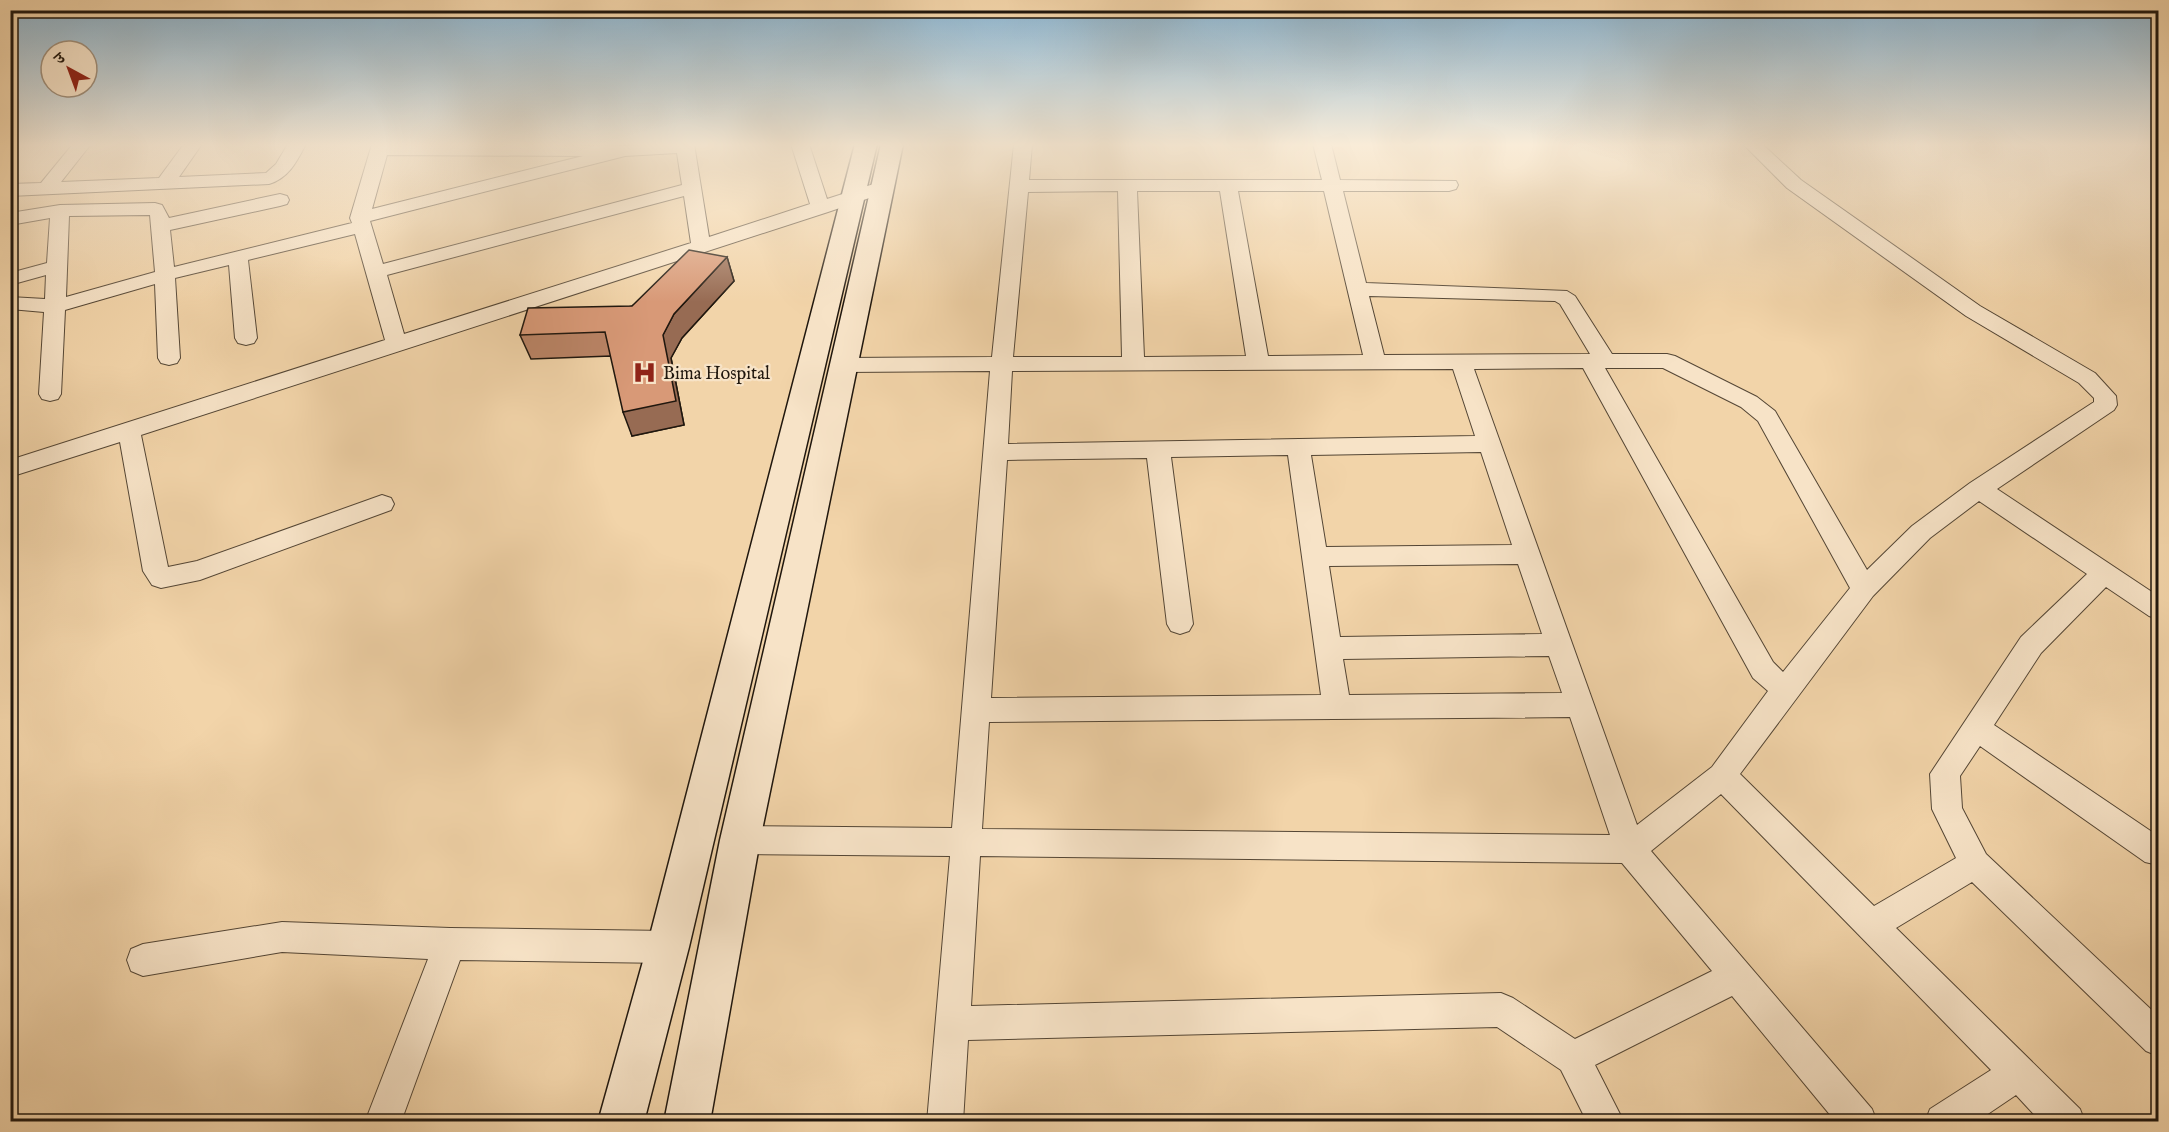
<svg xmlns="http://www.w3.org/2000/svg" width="2169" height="1132" font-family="'IM FELL English','Noto Serif Devanagari',serif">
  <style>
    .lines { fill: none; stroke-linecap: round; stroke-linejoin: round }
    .street-casing { stroke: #544635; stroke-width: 2 }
    .secondary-casing { stroke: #20170e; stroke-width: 3 }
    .street { fill: #f7e3c7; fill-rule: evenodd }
    .secondary { fill: #f7e3c7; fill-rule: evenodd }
    .wall { fill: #ba8466; stroke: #20170e; stroke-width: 1.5 }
    .shaded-wall { fill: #976b53; stroke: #20170e; stroke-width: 1.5 }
    .building { fill: #d89977; stroke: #20170e; stroke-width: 1.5 }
    .labels { text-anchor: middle; stroke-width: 4.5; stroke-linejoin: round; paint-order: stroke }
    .poi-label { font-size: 18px; fill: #20170e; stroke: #f7e3c7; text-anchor: start }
  </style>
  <rect width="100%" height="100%" fill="#f2d4a9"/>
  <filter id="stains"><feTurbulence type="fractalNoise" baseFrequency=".00333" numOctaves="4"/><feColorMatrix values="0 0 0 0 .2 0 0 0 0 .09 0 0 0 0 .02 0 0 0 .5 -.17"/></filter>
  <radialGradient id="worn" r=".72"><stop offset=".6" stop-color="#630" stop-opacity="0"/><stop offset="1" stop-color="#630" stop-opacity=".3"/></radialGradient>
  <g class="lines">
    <defs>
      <path id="street" d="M73 144H91L61 182 159 178 184 144H202L179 177 266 173 276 164 288 144H306C297 161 289 178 269 184L10 196V184L41 183Z
        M372 144 625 146 694 144 709 237 810 204 791 144H809L827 199 883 181 890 183 892 187 890 191 828 212 141 435 168 567 197 561 382 495 391 498 394 504 391 510 200 580 161 588 152 585 143 571 120 442 10 477V460L385 340 355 234 248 260 257 338 254 343 246 345 238 343 235 338 229 265 175 278 180 358 177 363 169 365 161 363 158 358 155 284 65 310 61 394 58 399 50 401 42 399 39 394 44 312 10 309V297L45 299 46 275 10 285V273L47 263 50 218 10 225V213L60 205 155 203 162 205 169 218 280 194 287 196 289 200 287 204 280 206 170 230 174 267 352 223 350 218ZM677 153 682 185 383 264 370 221 625 156ZM387 155 583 156 372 209ZM684 196 691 243 404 334 387 275ZM150 215 155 272 66 297 69 216Z
        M1014 144H1032L1029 180H1322L1313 144H1331L1340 180 1456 181 1458 185 1456 189 1449 191H1343L1366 283 1567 291 1575 296 1612 354H1667L1675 356 1757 397 1775 411 1867 570 1912 526 1970 483 2094 402V398L2079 383 1966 316 1787 188 1743 144H1762L1801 180 1980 306 2095 373 2116 396 2117 405 2114 410 1997 489 2158 596V619L2149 616 2106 587 2041 653 1994 725 2158 836V865L2145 862 1980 746 1960 776 1962 808 1986 854 2158 1016V1056L2146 1051 1972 882 1896 928 2080 1109 2085 1122H2041L2016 1095 1976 1122H1925L1930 1109 1991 1070 1721 794 1651 851 1872 1109 1877 1122H1836L1732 996 1595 1065 1624 1122H1587L1561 1070 1497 1027 968 1040 963 1122H927L950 856 740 854 729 850 725 840 729 830 740 826 952 828 990 371 844 372 836 370 833 365 836 360 844 358 992 357ZM1118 191 1122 357H1013L1028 192ZM1137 191H1220L1246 356 1144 357ZM1238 191H1324L1363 355 1268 356ZM1369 296 1555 301 1560 304 1590 354 1384 355ZM1583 368 1753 678 1768 691 1712 767 1637 825 1474 369ZM1605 368H1663L1741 407 1758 421 1850 588 1783 672 1773 662ZM1453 369 1475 436 1008 444 1012 371ZM1481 452 1512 545 1326 547 1311 455ZM1288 455 1321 695 991 698 1007 460 1147 458 1167 624 1171 631 1180 634 1189 631 1193 624 1171 457ZM1979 501 2087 574 2021 637 1930 774 1932 809 1956 858 1874 906 1740 774 1873 596 1930 538ZM1518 564 1542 634 1340 637 1329 566ZM1549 656 1562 693 1349 695 1343 659ZM1570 717 1610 835 982 829 989 722ZM980 856 1622 863 1712 971 1575 1039 1513 998 1501 993 971 1006Z
        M282 922 450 928 668 931 680 936 684 947 680 958 668 963 460 960 401 1122H365L428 959 282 952 143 976 131 971 127 960 131 949 143 944Z"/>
      <path id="secondary" d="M855 144H877L689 947 644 1122H598L647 947Z
        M881 144H903L760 840 710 1122H664L720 840Z"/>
    </defs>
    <use href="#street" class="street-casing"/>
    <use href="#secondary" class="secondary-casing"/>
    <use href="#street" class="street"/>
    <use href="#secondary" class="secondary"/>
  </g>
  <path class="wall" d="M727 257 734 281 682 338 671 358 684 425 632 436 611 356 531 359 520 335 632 306Z"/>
  <path class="shaded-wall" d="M727 257 734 281 682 338 671 358 684 425 632 436 623 412 663 335 674 314Z"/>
  <path class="building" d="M689 250 727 257 674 314 663 335 676 401 623 412 605 332 520 335 528 308 632 306Z"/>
  <linearGradient id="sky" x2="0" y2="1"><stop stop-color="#8ab5d2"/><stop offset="0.48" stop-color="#f9ecd8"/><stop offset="1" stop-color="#f9ecd8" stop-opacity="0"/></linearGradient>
  <rect width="2169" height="302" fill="url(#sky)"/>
  <defs>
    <symbol id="hospital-bare" viewBox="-9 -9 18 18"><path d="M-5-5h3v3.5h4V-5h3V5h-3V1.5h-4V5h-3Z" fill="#8f2418" stroke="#f7e3c7" stroke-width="2.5" paint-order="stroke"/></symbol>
  </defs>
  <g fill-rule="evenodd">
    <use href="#hospital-bare" x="628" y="356" width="33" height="33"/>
  </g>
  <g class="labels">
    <g class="poi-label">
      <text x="663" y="379">Bima Hospital</text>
    </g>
  </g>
  <rect width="2169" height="1132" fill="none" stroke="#f2d4a9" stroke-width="36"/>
  <rect x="12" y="12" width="2145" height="1108" fill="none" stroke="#20170e" stroke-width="3"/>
  <rect x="18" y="18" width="2133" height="1096" fill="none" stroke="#20170e" stroke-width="1.5"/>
  <g transform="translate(69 69) rotate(319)"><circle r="28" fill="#f7e3c7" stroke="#a1917d" stroke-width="1.5"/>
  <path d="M0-4.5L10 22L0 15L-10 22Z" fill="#8f2418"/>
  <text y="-9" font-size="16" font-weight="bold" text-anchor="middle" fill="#20170e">उ</text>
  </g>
  <rect width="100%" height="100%" filter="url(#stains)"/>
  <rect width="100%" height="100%" fill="url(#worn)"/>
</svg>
